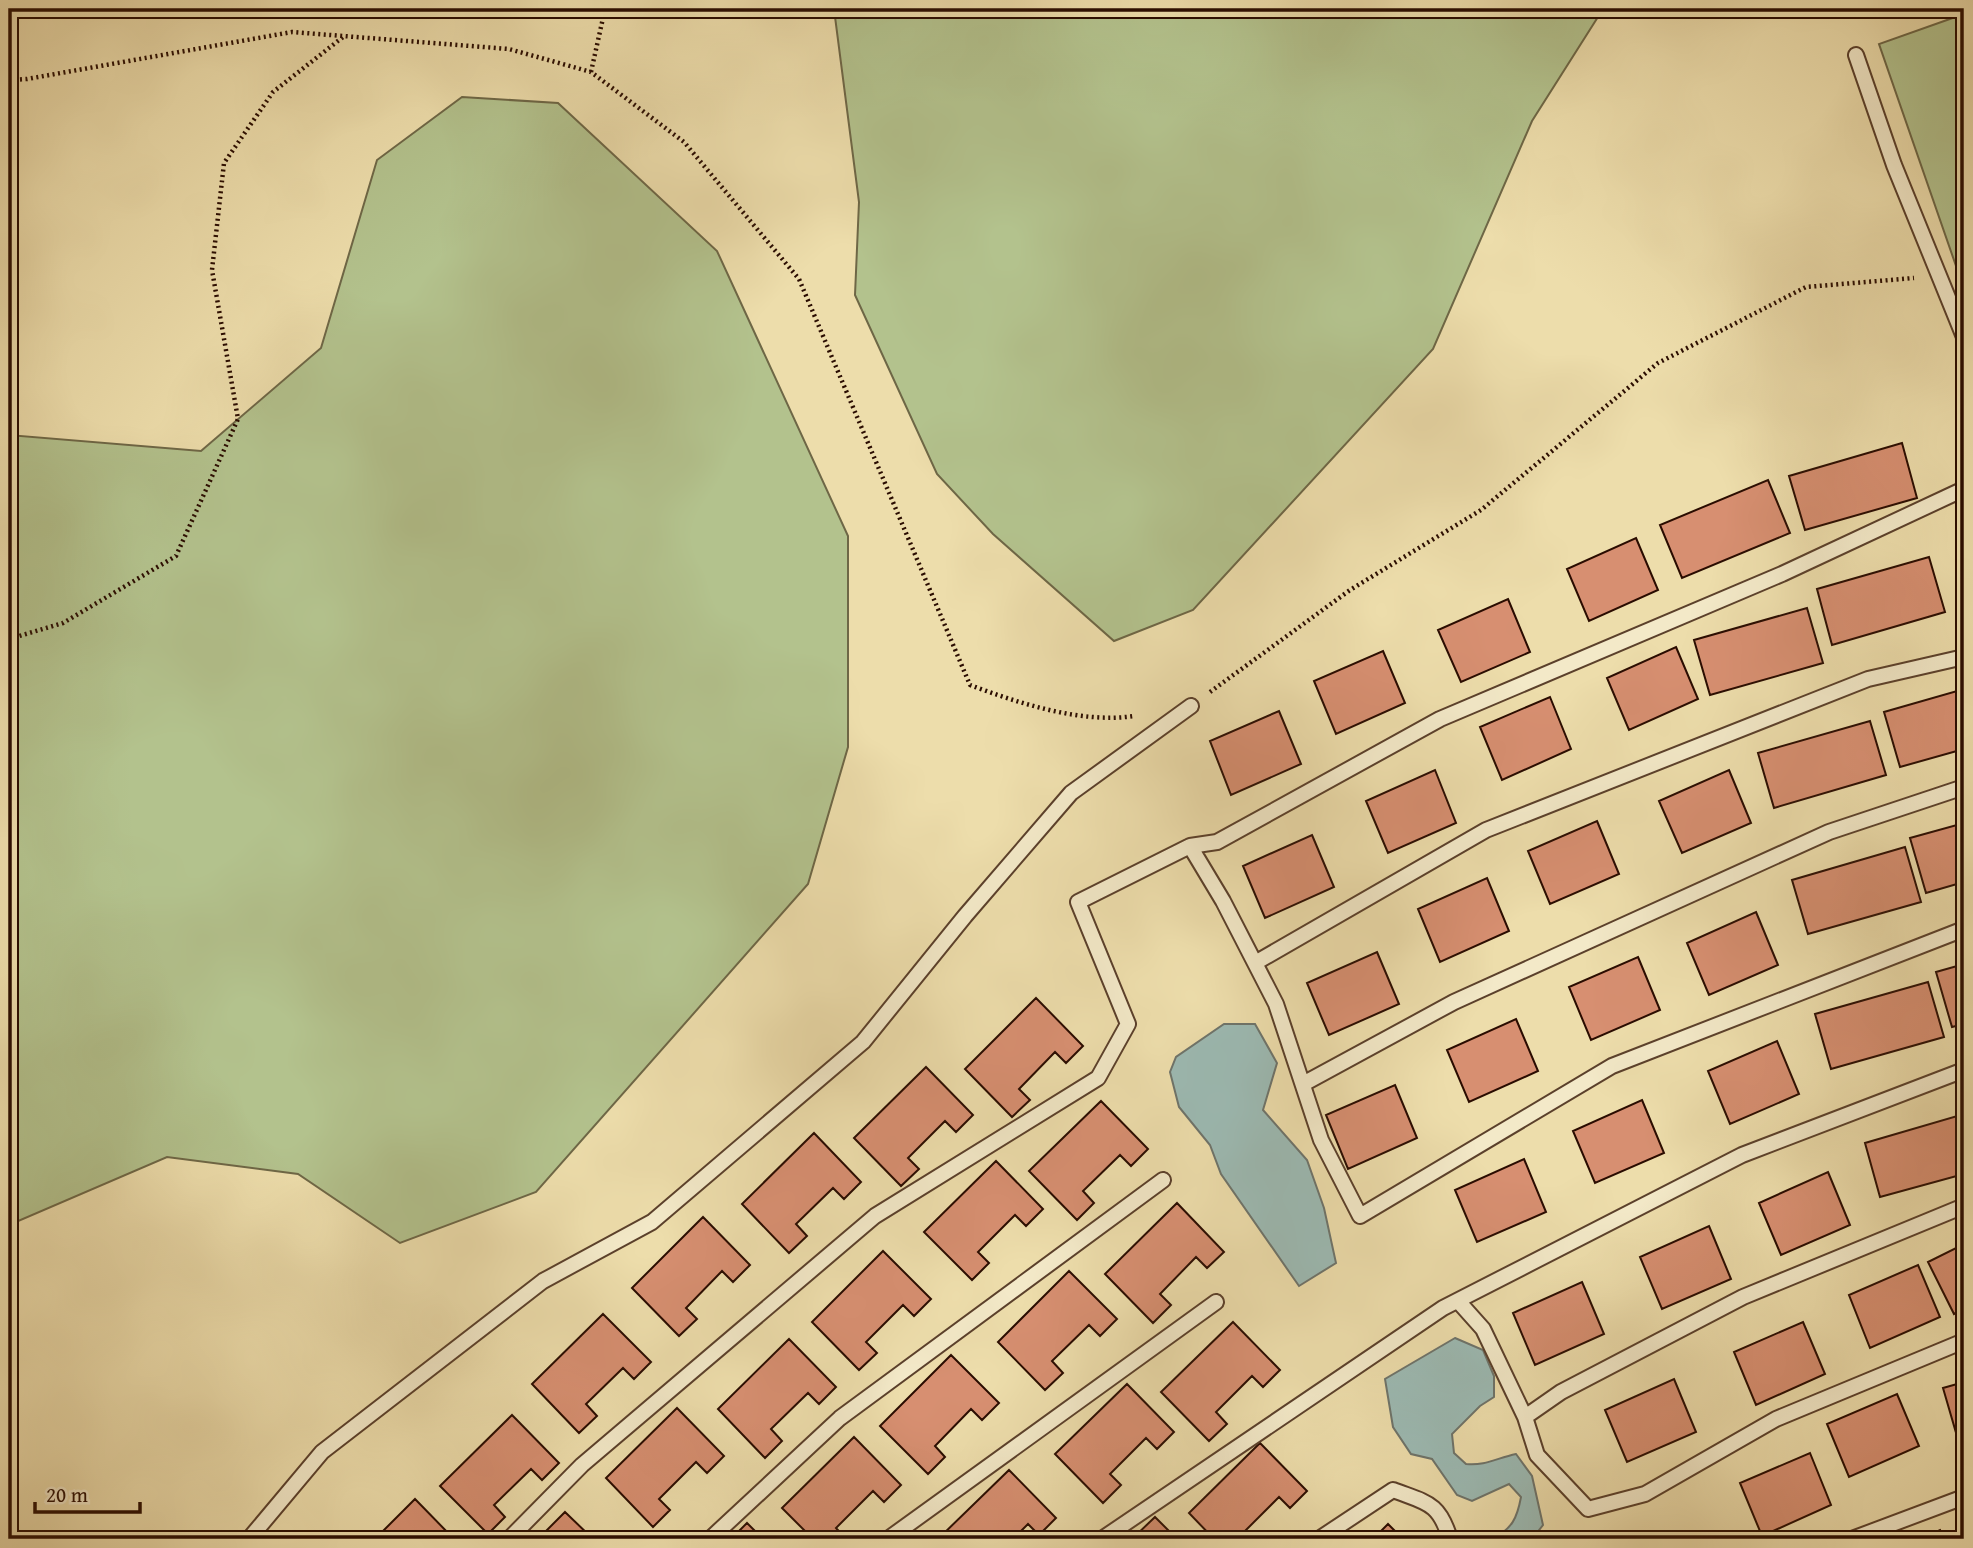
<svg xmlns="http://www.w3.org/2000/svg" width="1973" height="1548" font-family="'Gentium Book Plus',serif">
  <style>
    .green { fill: #b3c28d; stroke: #6e6746; stroke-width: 2 }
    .water { fill: #9cbab3; stroke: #6e746b; stroke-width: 2 }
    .building { fill: #d78f71; stroke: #2a0c00; stroke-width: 2 }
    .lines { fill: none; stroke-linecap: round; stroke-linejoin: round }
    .lane-casing { stroke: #5b402b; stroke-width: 18 }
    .path { stroke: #2a0c00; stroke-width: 4.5; stroke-dasharray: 2 3.5; stroke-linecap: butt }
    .lane { stroke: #f3e9c8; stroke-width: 14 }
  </style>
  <rect width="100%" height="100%" fill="#edddab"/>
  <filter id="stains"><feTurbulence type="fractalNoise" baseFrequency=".00286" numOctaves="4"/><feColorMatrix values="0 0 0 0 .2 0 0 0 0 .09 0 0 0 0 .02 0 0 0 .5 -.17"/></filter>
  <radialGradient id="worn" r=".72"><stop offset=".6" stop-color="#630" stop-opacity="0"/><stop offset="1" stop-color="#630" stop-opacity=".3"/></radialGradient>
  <path class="green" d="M834 9H1603L1532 121 1433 349 1193 610 1114 641 993 534 937 474 855 295 859 202Z
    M1964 14V289L1879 44Z
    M462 97 558 103 717 251 848 536V747L808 884 536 1192 400 1243 298 1174 167 1157 9 1225V435L201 451 321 348 377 160Z"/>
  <path class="water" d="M1224 1024H1255L1277 1063 1263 1110 1307 1160 1324 1208 1336 1263 1299 1286 1221 1174 1210 1145 1179 1107 1170 1072 1176 1057Z
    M1455 1338 1483 1350 1494 1376V1397L1480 1406 1452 1434 1454 1453 1466 1464C1485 1466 1497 1458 1516 1454L1532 1476 1543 1525 1532 1539H1493C1512 1528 1517 1519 1521 1497L1509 1484 1472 1501 1457 1495 1432 1459 1411 1454 1393 1427 1385 1379Z"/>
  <path class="building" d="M1902 443 1917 498 1805 530 1789 476Z
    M1768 480 1790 533 1682 578 1660 525Z
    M1636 538 1658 590 1589 621 1567 569Z
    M1929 557 1945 612 1832 645 1817 589Z
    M1508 599 1530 652 1461 682 1438 630Z
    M1807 608 1823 663 1710 695 1694 640Z
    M1676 647 1698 699 1629 730 1607 678Z
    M1383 651 1405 703 1336 734 1314 681Z
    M1964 689V749L1900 767 1884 712Z
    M1550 697 1571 749 1502 780 1480 727Z
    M1279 711 1301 764 1231 795 1210 741Z
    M1870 721 1886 775 1774 808 1758 753Z
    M1435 770 1456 823 1388 853 1366 801Z
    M1729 770 1751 823 1682 853 1659 801Z
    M1597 821 1619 874 1550 904 1528 851Z
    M1964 823V882L1926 893 1910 838Z
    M1312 835 1334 887 1265 918 1243 866Z
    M1905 847 1921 902 1808 934 1792 880Z
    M1487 878 1509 931 1440 962 1418 909Z
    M1756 912 1778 965 1709 995 1687 943Z
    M1377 952 1399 1004 1329 1035 1307 983Z
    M1638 957 1660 1010 1591 1040 1569 987Z
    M1964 964V1024L1952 1027 1936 972Z
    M1928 982 1944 1037 1831 1069 1815 1014Z
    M1036 998 1083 1046 1066 1063 1055 1052 1019 1089 1030 1100 1012 1117 965 1069Z
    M1516 1019 1538 1071 1469 1102 1447 1050Z
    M1777 1041 1799 1094 1730 1124 1708 1071Z
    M926 1067 973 1115 956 1132 945 1121 908 1158 919 1169 901 1186 854 1138Z
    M1395 1085 1417 1138 1348 1169 1326 1115Z
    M1642 1100 1664 1153 1595 1183 1573 1131Z
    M1101 1101 1148 1149 1131 1166 1120 1155 1083 1191 1094 1203 1077 1220 1029 1171Z
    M1964 1114V1174L1880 1197 1865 1143Z
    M814 1133 861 1182 844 1199 833 1188 796 1224 807 1236 789 1253 742 1204Z
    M1524 1159 1546 1212 1477 1242 1455 1190Z
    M996 1161 1043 1209 1026 1226 1015 1215 978 1252 989 1263 972 1280 924 1232Z
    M1828 1172 1850 1225 1781 1255 1759 1203Z
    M1177 1203 1224 1252 1207 1268 1196 1257 1160 1294 1171 1305 1153 1323 1105 1274Z
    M703 1217 750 1265 733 1282 722 1271 686 1308 697 1319 679 1336 632 1288Z
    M1709 1226 1731 1279 1662 1309 1640 1257Z
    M1964 1244V1308L1954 1314 1928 1262Z
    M883 1251 931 1299 914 1316 903 1305 866 1342 877 1353 859 1370 812 1322Z
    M1918 1265 1940 1317 1870 1348 1849 1295Z
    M1069 1271 1117 1319 1100 1336 1089 1325 1052 1361 1063 1373 1045 1390 998 1342Z
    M1582 1282 1604 1334 1535 1365 1513 1313Z
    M603 1314 651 1362 634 1379 623 1368 586 1404 597 1416 579 1433 532 1384Z
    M1233 1322 1280 1370 1263 1387 1252 1376 1216 1412 1227 1424 1209 1441 1161 1392Z
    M1803 1322 1825 1374 1756 1405 1734 1352Z
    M789 1339 836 1387 819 1404 808 1393 771 1429 782 1441 765 1458 718 1409Z
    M951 1355 999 1403 982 1420 971 1409 935 1446 945 1457 928 1474 880 1426Z
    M1674 1379 1696 1432 1627 1462 1605 1410Z
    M1964 1382V1442L1959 1443 1943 1388Z
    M1127 1384 1174 1432 1157 1449 1146 1438 1110 1474 1121 1485 1103 1503 1055 1454Z
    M1897 1394 1919 1446 1849 1477 1827 1424Z
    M677 1408 724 1456 707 1473 696 1462 659 1499 670 1510 653 1527 606 1478Z
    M512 1415 559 1463 542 1480 531 1469 494 1505 505 1517 488 1534 440 1486Z
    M854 1437 901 1485 884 1502 873 1491 836 1528 846 1539H813L782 1508Z
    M1260 1443 1307 1491 1290 1508 1279 1497 1242 1534 1248 1539H1214L1189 1513Z
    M1810 1453 1831 1505 1762 1536 1740 1483Z
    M1009 1470 1056 1518 1039 1535 1028 1524 1013 1539H938Z
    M415 1499 454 1539H375Z
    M565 1512 593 1539H538Z
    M1155 1517 1177 1539H1132Z
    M747 1523 763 1539H731Z
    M1388 1524 1403 1539H1373Z
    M1940 1530 1944 1539H1921Z"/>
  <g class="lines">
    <defs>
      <path id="lane" d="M1856 55 1894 165 1964 337
        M1190 846 1217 842 1440 719 1782 574 1964 489
        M1255 963 1486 830 1868 679 1964 657
        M1303 1084 1454 1002 1829 832 1964 787
        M1458 1301 1483 1329 1525 1417 1537 1455 1588 1509 1645 1494 1776 1419 1964 1341
        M1525 1417 1561 1392 1743 1297 1964 1206
        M249 1539 322 1452 543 1281 652 1222 863 1042 965 916 1071 793 1191 706
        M509 1539 582 1465 875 1216 1098 1078 1128 1024 1078 902 1190 846 1223 901 1276 1004 1321 1140 1360 1216 1612 1066 1964 929
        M710 1539 840 1418 1163 1180
        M888 1539 1216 1302
        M1102 1539 1443 1308 1742 1155 1964 1070
        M1319 1539 1393 1490C1427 1503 1439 1502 1450 1539
        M1852 1539 1964 1497"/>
    </defs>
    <use href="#lane" class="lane-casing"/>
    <path class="path" d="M591 72 605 9
      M9 80 27 79 292 32 509 49 591 72 684 142 799 279 970 685C1018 703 1082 724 1134 716
      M9 639 63 623 176 556 238 419 212 270 224 163 273 92 343 37
      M1210 692 1350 590 1481 510 1658 363 1806 287 1914 278"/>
    <use href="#lane" class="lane"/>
  </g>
  <rect width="1973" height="1548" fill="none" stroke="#edddab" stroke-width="35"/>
  <rect x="10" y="10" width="1952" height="1527" fill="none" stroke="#2a0c00" stroke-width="3.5"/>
  <rect x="18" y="18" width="1938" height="1513" fill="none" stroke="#2a0c00" stroke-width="2"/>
  <path d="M35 1502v10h105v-10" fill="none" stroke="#2a0c00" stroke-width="3.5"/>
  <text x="46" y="1502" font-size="21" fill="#2a0c00" stroke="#f3e9c8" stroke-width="5" paint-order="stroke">20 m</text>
  <rect width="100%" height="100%" filter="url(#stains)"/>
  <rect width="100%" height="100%" fill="url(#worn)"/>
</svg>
